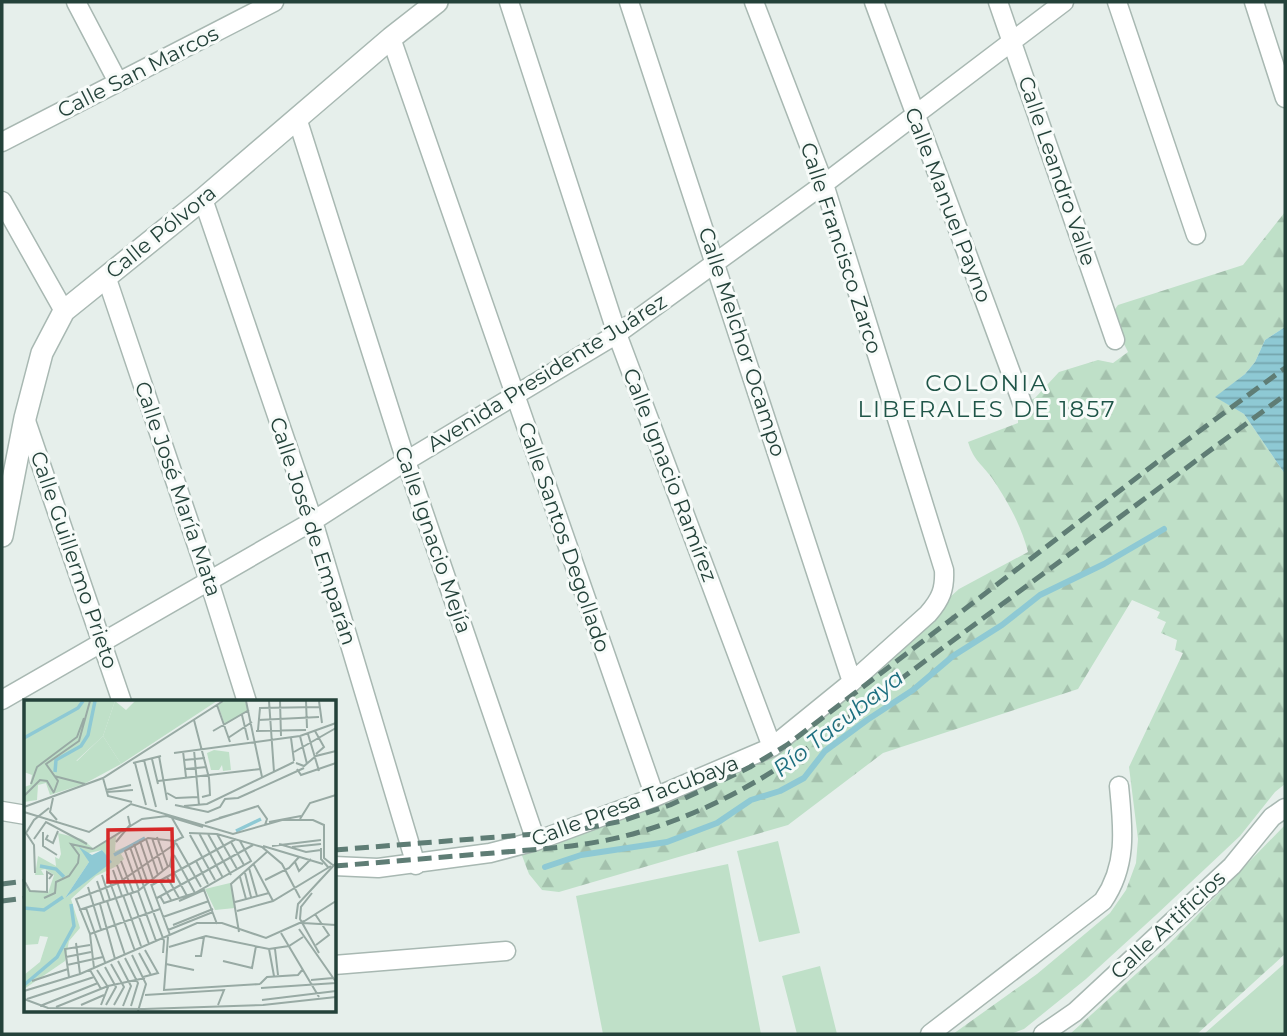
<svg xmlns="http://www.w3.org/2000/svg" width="1287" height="1036" font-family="Montserrat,sans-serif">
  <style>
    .forest { fill: url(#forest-firs) }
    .pitch { fill: #bfe0c8 }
    .water { fill: url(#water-rules) }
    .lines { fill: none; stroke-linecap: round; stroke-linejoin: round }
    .stream { stroke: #8ec9d4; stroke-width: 6 }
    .minor-casing { stroke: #a8b8b2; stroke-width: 21 }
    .tertiary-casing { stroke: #a8b8b2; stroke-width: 24 }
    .minor { stroke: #fff; stroke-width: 18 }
    .tertiary { stroke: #fff; stroke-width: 21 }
    .rail { stroke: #5f7d75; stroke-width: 5; stroke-dasharray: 14 7; stroke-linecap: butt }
    .labels { text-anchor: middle; stroke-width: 6; stroke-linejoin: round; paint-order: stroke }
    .street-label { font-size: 21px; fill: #24423a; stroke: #f7fbf9 }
    .neighbourhood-label { font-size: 23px; letter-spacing: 2px; fill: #1f5548; stroke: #f7fbf9 }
    .water-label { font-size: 23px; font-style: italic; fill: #1c6f80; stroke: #f7fbf9 }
    .inset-river { fill: none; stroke: #8ec9d4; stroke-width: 3.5 }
    .inset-road { fill: none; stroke: #98aaa4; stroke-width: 2 }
    .view { fill: #d62828; fill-opacity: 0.15; stroke: #d62828; stroke-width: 3.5 }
    .inset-edge { fill: none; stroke: #24423a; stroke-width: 3.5 }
  </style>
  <defs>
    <pattern id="forest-firs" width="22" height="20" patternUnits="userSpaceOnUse" patternTransform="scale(1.75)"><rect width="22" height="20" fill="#bfe0c8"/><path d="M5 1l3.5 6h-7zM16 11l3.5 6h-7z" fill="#a4c1ad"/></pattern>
    <pattern id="water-rules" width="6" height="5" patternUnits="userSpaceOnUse" patternTransform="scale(1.75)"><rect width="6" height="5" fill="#8ec9d4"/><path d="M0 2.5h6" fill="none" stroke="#74a5ad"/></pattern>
  </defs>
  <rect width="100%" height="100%" fill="#e6efeb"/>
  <path class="forest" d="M1285 212V327L1265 340 1255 362 1245 374 1216 397 1244 414 1285 474V784L1275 792 1240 836 1156 915 1086 979 1024 1029 1011 1034H953L1037 974 1110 913 1126 890 1136 863 1138 839 1129 767 1183 653 1175 650 1177 640 1161 633 1166 622 1157 618 1160 612 1132 600 1078 689 883 753 788 825 559 892 542 890 529 874 521 853 775 753 959 589 1028 552C1021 525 1008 502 992 478 981 463 974 461 968 442L1018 423V406L1035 398 1059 372 1098 360 1113 363 1128 352 1110 316 1118 305 1243 265Z
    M1285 825V954L1197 1034H1070L1169 944Z"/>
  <path class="pitch" d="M778 841 800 933 759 942 737 851Z
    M728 864 761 1034H603L576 896Z
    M1285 963V1034H1204Z
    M820 966 837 1034H797L782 976Z"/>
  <path class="water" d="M1285 327V474L1244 414 1215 397 1245 374 1255 362 1265 340Z"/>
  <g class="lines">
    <path class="stream" d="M545 867 581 855 667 842 717 823 751 800 780 791 804 778 825 751 867 720 913 690 953 656 1002 625 1040 595 1104 564 1164 529"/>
    <defs>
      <path id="minor" d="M76 2 118 82
        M509 2 617 334 772 747
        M629 2 852 682
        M874 2 1024 408
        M998 2 1115 340
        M1117 2 1196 235
        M1254 2 1285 98
        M391 38 655 797
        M297 118 406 461 536 841
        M2 142 274 2
        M203 199 313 521 416 865
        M2 201 64 311
        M106 276 209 581 247 702
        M25 418 122 702
        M2 700 313 521 406 461 617 334 824 184 1064 2
        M2 811 26 815
        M334 866 378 868 490 853 536 841 655 797 772 747 852 682 928 614C941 599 945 589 944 570L824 184 754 2
        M334 965 506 951
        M930 1034 1103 901C1128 865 1123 827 1119 786
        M1043 1034 1075 1012 1232 866 1272 817 1285 808"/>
      <path id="tertiary" d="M2 536 25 418 42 353 64 311 203 199 391 38 437 2"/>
    </defs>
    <use href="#minor" class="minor-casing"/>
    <use href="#tertiary" class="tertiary-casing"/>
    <use href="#minor" class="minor"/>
    <use href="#tertiary" class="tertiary"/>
    <path class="rail" d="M334 850 573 831 622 821 670 805 711 786 750 767 787 745 1160 460 1285 368
      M334 866C387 862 440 857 494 853 538 849 582 847 625 836 688 820 745 791 798 755L1285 395
      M2 884 26 881
      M2 901 26 898"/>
  </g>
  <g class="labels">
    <g class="street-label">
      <text transform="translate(138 72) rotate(-27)" y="7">Calle San Marcos</text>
      <text transform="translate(1057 171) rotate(71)" y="7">Calle Leandro Valle</text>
      <text transform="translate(948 205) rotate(69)" y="7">Calle Manuel Payno</text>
      <text transform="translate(161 232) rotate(-39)" y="7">Calle Pólvora</text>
      <text transform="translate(841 248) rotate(72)" y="7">Calle Francisco Zarco</text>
      <text transform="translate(742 342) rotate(72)" y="7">Calle Melchor Ocampo</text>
      <text transform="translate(547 373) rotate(-32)" y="7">Avenida Presidente Juárez</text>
      <text transform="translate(670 475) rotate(69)" y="7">Calle Ignacio Ramírez</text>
      <text transform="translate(178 489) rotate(71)" y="7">Calle José María Mata</text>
      <text transform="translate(313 531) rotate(72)" y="7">Calle José de Emparán</text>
      <text transform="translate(564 537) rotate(71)" y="7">Calle Santos Degollado</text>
      <text transform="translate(433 540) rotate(71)" y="7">Calle Ignacio Mejía</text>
      <text transform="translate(74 560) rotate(71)" y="7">Calle Guillermo Prieto</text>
      <text transform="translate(635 801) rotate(-21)" y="7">Calle Presa Tacubaya</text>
      <text transform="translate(1168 925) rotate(-43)" y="7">Calle Artificios</text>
    </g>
    <g class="neighbourhood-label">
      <text x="987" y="391">COLONIA<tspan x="987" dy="26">LIBERALES DE 1857</tspan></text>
    </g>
    <g class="water-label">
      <text transform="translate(838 723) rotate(-38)" y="8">Río Tacubaya</text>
    </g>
  </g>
  <g transform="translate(24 700)">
    <rect width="312" height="312" fill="#e6efeb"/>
    <path d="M0 1H91L79 36 52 61 60 84 26 95 22 83 14 85 13 100 0 102V87L6 85 8 75 0 72ZM103 127 92 137 91 151 122 138 110 144 97 154 100 159 93 166 72 176 47 199 56 228 45 241 41 261 0 289V275L16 262 24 237 16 236 14 244 0 245V182L4 190 24 193 30 175 21 169 17 170 20 175H11L14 156 32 166 31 157 35 159 37 154 34 133 58 139 70 149ZM78 150 87 162 41 198 65 162 61 154Z" fill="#bfe0c8" fill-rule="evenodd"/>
    <path d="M91 1 102 10 111 1H193L97 64 79 36ZM200 1H221L224 11 201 25 194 5Z" fill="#bfe0c8"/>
    <path d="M79 36 97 64 60 84 37 77 47 57 53 61Z" fill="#bfe0c8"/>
    <path d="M190 50 205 52 207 70 199 71 198 65 195 70H187L183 53ZM206 183 211 208 191 210 181 189Z" fill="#bfe0c8"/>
    <path d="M55 147 68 155 78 150 88 162 41 198 65 162Z" fill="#8ec9d4"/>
    <path class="inset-river" d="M0 38 54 8 59 1M31 72 32 60 57 46 64 35 71 1M212 131 237 119M90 155 121 138M16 166 32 169 40 177M0 208 20 210 39 197M0 285 33 257 50 226 47 204"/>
    <path class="inset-road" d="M222 1 238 77M245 1 250 72M256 1 257 36M282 1 283 28M295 1 298 23M193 5 206 42M218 15 224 40M170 20 185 78 186 95 178 97M234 20 295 17M234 30 236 8 295 7M189 31 225 10M232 31 282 30M291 31 300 47 292 54M284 34 295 71M276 36 283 64M204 38 228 22M267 38 270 61M170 50 175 105M159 51 162 77M270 52 312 28M150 53 276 36 312 23M135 56 143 100M128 59 134 84M120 60 132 107M160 60 181 58M109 63 137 56M111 63 122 105M272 63 280 66 292 56 312 51M161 69 183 67M273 69 277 75 312 63M30 76 61 84M79 78 84 96 108 102M134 81 237 69M7 84 13 67 53 37 60 18M82 90 107 85M30 92 34 81 22 64 55 41 66 1M83 92 109 90M143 93 152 98 174 97M0 96 16 80 23 81 30 93M29 98 26 112 33 120M151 105 184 112 196 107 201 99 214 98 280 68M160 106 183 104 270 62M0 107 79 78 199 1M0 112 65 132 107 104 209 134 258 120H289L300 125V158L310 166M195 118 216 112M276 119 286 103 312 95M245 122 277 116M181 123 234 106 243 119 241 125M19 132V146L33 155M165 133 193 134 238 147 258 164 276 198M175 133 199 178M184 134 207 175M193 134 213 169M24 135 22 139 29 143 34 131M166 135 191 180M133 137 144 167M128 138 139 171M10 139 22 122 63 144M122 139 134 175M116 141 129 179M92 142 106 125 104 116M207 142 220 165M152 143 177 187M110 144 124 184M255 144 282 152 297 150M239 146 299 164M248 146 297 140M106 147 120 187M268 147 297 144M297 148V159L304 167M69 149 118 119 143 116 179 127M150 155 171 193M97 161 109 192M172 161 184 184M271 162 275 171 287 159M229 163 249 201M93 165 104 194M146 165 163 196M225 168 233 196M89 170 98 196M11 173 10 145 2 133 10 120 25 108M221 173 227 197M83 174 111 251M78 175 86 200M143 177 155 198M216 177 222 199M241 180 265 168 275 157M73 181 80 202M136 181 147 200M1 182 6 191 23 192V172L28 175 25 179M127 184 146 235M128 185 212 139M64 187 77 230M120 187 140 241 139 253M115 190 101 151 124 138 151 141M114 191 132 241M106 193 125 244M288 193 277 207 276 219 295 253M99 195 117 246M136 196 140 203 171 193 227 161 216 141M20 198 31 193 32 182 45 176 54 163 55 155 47 144 69 149M133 198 229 145M83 201 101 255M155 201 180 190 193 224M211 202 245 193M76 204 91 259M62 208 81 262M55 210 114 191 146 165 151 141 159 137 148 118M213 211 249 201 307 166M291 214 305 235 292 245M139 217 185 201M272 219 274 204 312 163M279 222 312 201M279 223 312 225M149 225 189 209M275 229 312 282M144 230 189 212M215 232 207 184 244 151M257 233 295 297M66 234 136 209M144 237 140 290 236 284M52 243 56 274M145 247 182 236 245 249 265 246 279 237M245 249 250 276M251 249 254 275M115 253 127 275M108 255 122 284 114 311M171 256H177L180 237M42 257 67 252M101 258 114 283 107 306M94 261 107 286 99 306M199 261 228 268 232 246M87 264 100 287 90 305M142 264 170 270M43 265 79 257M81 267 92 287 82 305M70 268 66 234 52 199 94 183 151 144M66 270 77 289M73 270 84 287 77 305M45 277 41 249 66 245M119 277 134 273 121 250M287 280 309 278M8 281 44 269M236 284 243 277 274 275 279 269M237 288 312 283M0 291 56 274 173 223H198L242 238 280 221M121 295 200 290 194 305M0 299 24 308 120 309 239 305 312 297M3 299 70 277M238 300 312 291M57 305 80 295M16 306 74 283M32 307 84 286 121 278"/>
    <path class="view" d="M148 129 149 181 84 182V130Z"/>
    <rect width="312" height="312" class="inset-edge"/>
  </g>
  <rect width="1287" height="1036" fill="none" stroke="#24423a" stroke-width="7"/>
</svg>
